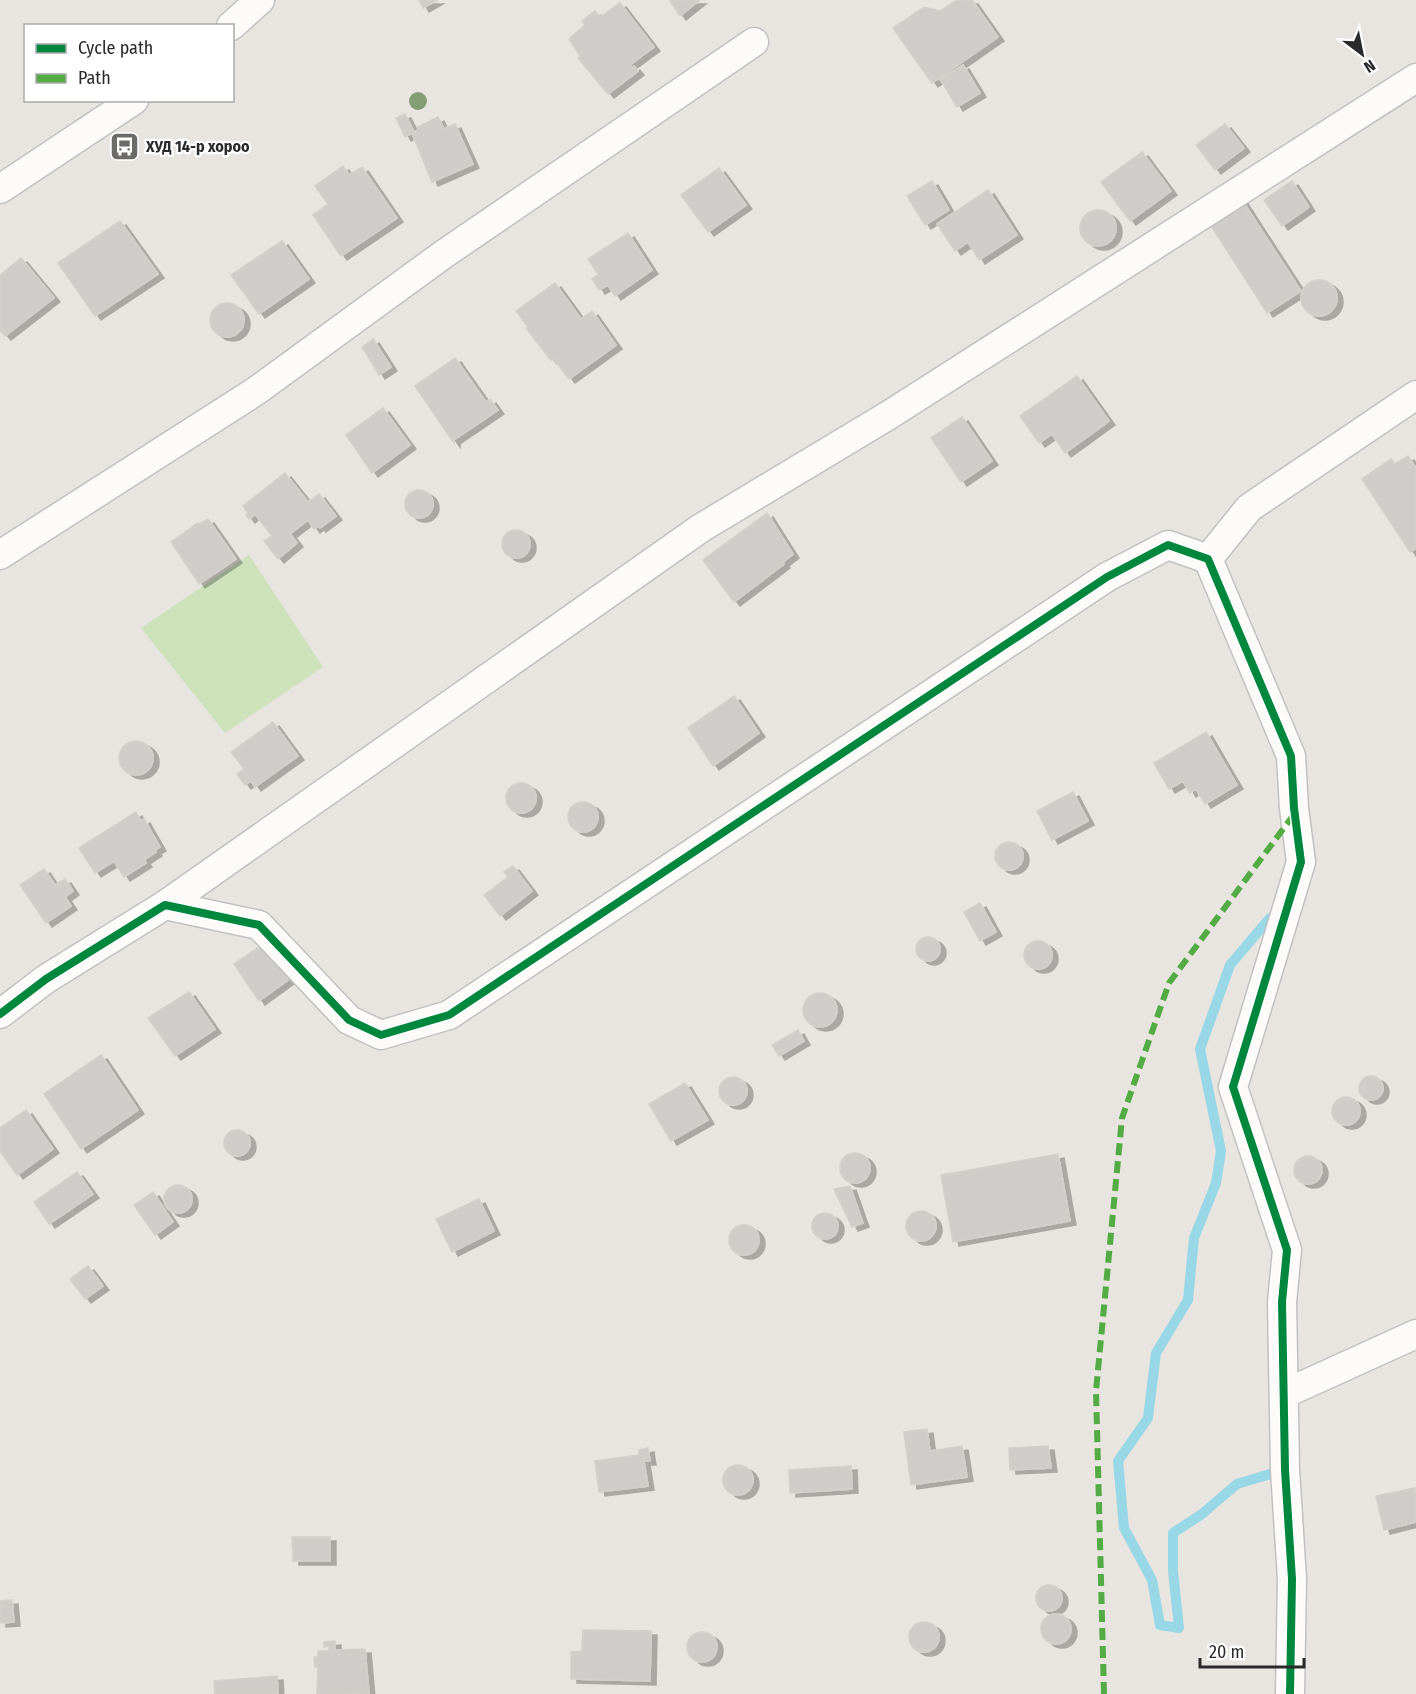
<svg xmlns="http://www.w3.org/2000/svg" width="1416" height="1694" font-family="'Fira Sans Condensed',sans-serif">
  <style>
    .green { fill: #cde2bb }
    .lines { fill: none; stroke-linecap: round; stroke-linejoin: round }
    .stream { stroke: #97d7e6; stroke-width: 10 }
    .building { fill: #cfccca; stroke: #d3d0cc; stroke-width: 1.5; filter: url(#shadow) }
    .street-casing { stroke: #c2c1c1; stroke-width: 31 }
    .street { stroke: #fcfbfa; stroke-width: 28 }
    .quiet { stroke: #53ab44; stroke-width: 6; stroke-dasharray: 12 6; stroke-linecap: butt }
    .cycleway-casing { stroke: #fff; stroke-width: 11 }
    .cycleway { stroke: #00873e; stroke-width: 8 }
    .tree { fill: #839e75 }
    .labels { text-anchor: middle; stroke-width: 4.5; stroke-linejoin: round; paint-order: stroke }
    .poi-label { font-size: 16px; font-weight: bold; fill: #2a2a2a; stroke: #fff; text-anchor: start }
  </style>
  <defs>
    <filter id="shadow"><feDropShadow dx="6" dy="4" stdDeviation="0" flood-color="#0004"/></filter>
  </defs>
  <rect width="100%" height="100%" fill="#e8e4e0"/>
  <path class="green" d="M249 555 323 667 225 733 141 628Z"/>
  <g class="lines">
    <path class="stream" d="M1270 918 1230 965 1200 1049 1221 1151 1216 1183 1194 1238 1188 1300 1156 1353 1148 1418 1118 1461 1124 1528 1152 1580 1160 1625 1179 1628 1173 1571V1533L1202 1514 1237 1484 1284 1470"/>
  </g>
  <path class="building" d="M419 0H437L423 8Z
    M671 0H700L680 16 670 1Z
    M957 0H972L998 37 932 83 893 28 924 7 940 11Z
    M620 3 654 47 630 65 632 68 634 66 638 71 608 94 578 58 580 56 569 39 585 25 582 21 595 11 600 17Z
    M963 65 980 93 957 107 940 79Z
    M405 114 414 132 418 130V127L438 117 444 129 455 124 473 164 432 182 412 133 405 137 396 118Z
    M1225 124 1244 148 1215 170 1196 145Z
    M1142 152 1171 191 1130 221 1101 182Z
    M343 166 349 175 362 167 397 218 341 256 313 215 328 204 315 186Z
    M719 168 746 205 708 232 681 195Z
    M932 181 949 210 925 225 907 196Z
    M1292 181 1309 207 1282 226 1264 200Z
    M988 190 1017 235 979 260 968 242 955 251 937 224Z
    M1242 200 1301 291 1267 313 1208 221Z
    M1080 228a18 18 0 1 1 36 0a18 18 0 1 1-36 0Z
    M120 221 158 274 95 316 58 263Z
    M628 233 652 270 615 296 608 285 599 290 592 279 598 274 588 259Z
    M282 241 309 279 259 314 231 275Z
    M21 258 54 298 5 336 0 330V275Z
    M1301 298a18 18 0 1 1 36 0a18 18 0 1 1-36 0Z
    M555 283 581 319 592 311 616 345 569 379 554 359 551 360 532 336 526 328 528 327 516 311Z
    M210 320a17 17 0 1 1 34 0a17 17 0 1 1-34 0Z
    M373 339 391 367 379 375 362 347Z
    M455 358 486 402 490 399 498 410 454 440V443L415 386Z
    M1077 376 1109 421 1065 453 1052 434 1039 443 1020 416Z
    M383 408 410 445 372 473 346 435Z
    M962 417 992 461 961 482 931 438Z
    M1408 456 1416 468V548L1410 552 1362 479 1391 459 1395 464Z
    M285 473 308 502 319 494 336 516 320 528 318 526 314 529 308 520 290 534 297 543 278 559 264 541 272 536 255 514 249 519 246 515 248 513 243 506Z
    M405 504a14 14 0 1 1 28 0a14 14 0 1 1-28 0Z
    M767 513 793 554 783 562 784 564 734 602 703 560Z
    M208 519 236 559 199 584 171 542 198 523 199 524Z
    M502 544a14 14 0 1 1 28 0a14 14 0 1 1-28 0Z
    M734 696 759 733 713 766 688 728Z
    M273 722 298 756 255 787 251 781 245 785 237 774 244 769 231 752Z
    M1206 732 1237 785 1205 804 1196 789 1190 793 1183 781 1169 789 1154 763Z
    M119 758a17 17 0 1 1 34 0a17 17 0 1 1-34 0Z
    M506 798a15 15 0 1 1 30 0a15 15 0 1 1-30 0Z
    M1073 792 1088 821 1052 840 1037 811Z
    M568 817a15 15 0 1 1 30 0a15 15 0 1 1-30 0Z
    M136 812 141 821 144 819 160 847 155 850 156 852 144 860 146 863 124 877 114 861 95 873 79 848Z
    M995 856a14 14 0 1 1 28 0a14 14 0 1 1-28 0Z
    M513 866 532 891 500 916 484 895 508 877 504 872Z
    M44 869 55 885 65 879 73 891 65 897 71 906 46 923 20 885Z
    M980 903 996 932 980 941 964 912Z
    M916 949a12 12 0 1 1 24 0a12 12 0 1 1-24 0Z
    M269 940 292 977 259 1001 234 964Z
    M1024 955a14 14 0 1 1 28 0a14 14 0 1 1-28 0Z
    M189 992 215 1029 175 1056 148 1018Z
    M803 1010a17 17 0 1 1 34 0a17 17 0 1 1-34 0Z
    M798 1030 804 1041 779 1056 772 1045Z
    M101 1055 138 1110 81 1149 44 1094Z
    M1359 1088a12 12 0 1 1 24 0a12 12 0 1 1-24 0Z
    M719 1091a14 14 0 1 1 28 0a14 14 0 1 1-28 0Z
    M685 1083 708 1120 671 1141 649 1104Z
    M1332 1111a14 14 0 1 1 28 0a14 14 0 1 1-28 0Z
    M26 1110 53 1149 17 1175 0 1151V1128Z
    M224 1143a13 13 0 1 1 26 0a13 13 0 1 1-26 0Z
    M840 1168a15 15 0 1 1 30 0a15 15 0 1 1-30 0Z
    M1058 1154 1070 1221 953 1242 941 1175Z
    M1294 1170a14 14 0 1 1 28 0a14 14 0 1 1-28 0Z
    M77 1172 93 1194 49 1224 34 1202Z
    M164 1199a14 14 0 1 1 28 0a14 14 0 1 1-28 0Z
    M850 1186 863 1223 852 1227 834 1189Z
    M153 1192 173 1222 155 1235 134 1205Z
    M479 1199 494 1231 452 1252 436 1219Z
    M906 1226a15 15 0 1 1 30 0a15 15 0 1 1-30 0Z
    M812 1226a13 13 0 1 1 26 0a13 13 0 1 1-26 0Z
    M729 1240a15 15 0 1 1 30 0a15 15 0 1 1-30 0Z
    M88 1266 103 1286 85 1299 70 1279Z
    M927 1429 930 1451 962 1446 967 1477 911 1485 904 1432Z
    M1048 1446 1051 1468 1010 1470 1009 1448Z
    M648 1448 650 1461H644L648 1486 599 1492 595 1461 639 1455V1450Z
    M723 1480a15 15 0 1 1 30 0a15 15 0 1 1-30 0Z
    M851 1466 852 1489 790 1493 789 1470Z
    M1415 1488 1416 1522 1384 1530 1376 1496Z
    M292 1537H330V1561H293Z
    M1036 1598a13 13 0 1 1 26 0a13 13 0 1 1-26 0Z
    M12 1600 14 1622 0 1623V1601Z
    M1041 1629a15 15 0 1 1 30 0a15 15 0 1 1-30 0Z
    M909 1637a15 15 0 1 1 30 0a15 15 0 1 1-30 0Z
    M583 1630 651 1631 650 1681 571 1679V1652L582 1651Z
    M687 1647a15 15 0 1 1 30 0a15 15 0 1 1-30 0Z
    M335 1641V1650L365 1649 369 1693 317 1694 318 1667H315L314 1657H318V1651H329V1646L324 1647V1642Z
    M277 1676 278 1694H215L214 1681Z"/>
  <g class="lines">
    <defs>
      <path id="street" d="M231 26 260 0
        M0 189 134 100
        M0 555 256 391 444 254 754 42
        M1208 559 1249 508 1416 395
        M165 905 701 528 889 415 1416 78
        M0 1014 46 979 165 905 259 925 349 1020 381 1035 449 1015 1107 577 1168 545 1208 559 1291 756 1294 808 1301 862 1233 1087 1287 1250 1282 1302 1285 1470 1292 1579 1290 1694
        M1284 1394 1416 1334"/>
    </defs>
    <use href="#street" class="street-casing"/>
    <use href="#street" class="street"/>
    <path class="quiet" d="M1104 1694 1096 1391 1122 1118 1169 983 1295 813"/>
    <defs>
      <path id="cycleway" d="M0 1014 46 979 165 905 259 925 349 1020 381 1035 449 1015 1107 577 1168 545 1208 559 1291 756 1294 808 1301 862 1233 1087 1287 1250 1282 1302 1285 1470 1292 1579 1290 1694"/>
    </defs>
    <use href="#cycleway" class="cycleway-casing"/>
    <use href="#cycleway" class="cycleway"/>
  </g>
  <circle class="tree" cx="418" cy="101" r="9"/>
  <defs>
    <symbol id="bus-square" viewBox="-11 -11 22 22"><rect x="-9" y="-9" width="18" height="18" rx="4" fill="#6c6b6a" stroke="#fff"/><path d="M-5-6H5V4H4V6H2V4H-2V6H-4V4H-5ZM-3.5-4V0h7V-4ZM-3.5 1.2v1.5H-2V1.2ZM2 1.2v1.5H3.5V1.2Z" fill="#fff"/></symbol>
  </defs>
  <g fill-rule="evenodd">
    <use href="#bus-square" x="108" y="130" width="33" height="33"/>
  </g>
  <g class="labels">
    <g class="poi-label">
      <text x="146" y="152">ХУД 14-р хороо</text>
    </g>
  </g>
  <rect x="24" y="24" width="210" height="78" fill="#ffffff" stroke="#aaaaaa" stroke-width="1.5"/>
  <rect x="36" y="44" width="30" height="9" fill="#00873e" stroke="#aaaaaa" stroke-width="1.5"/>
  <text x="78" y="54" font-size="18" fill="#2a2a2a">Cycle path</text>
  <rect x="36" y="74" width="30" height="9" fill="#53ab44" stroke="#aaaaaa" stroke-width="1.5"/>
  <text x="78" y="84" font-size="18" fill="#2a2a2a">Path</text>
  <g transform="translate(1362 54) rotate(148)" stroke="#ffffff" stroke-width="4.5" paint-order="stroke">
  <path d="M0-4.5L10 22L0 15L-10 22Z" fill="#2a2a2a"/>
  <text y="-9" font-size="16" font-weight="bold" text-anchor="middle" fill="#2a2a2a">N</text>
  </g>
  <path d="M1200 1658v9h104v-9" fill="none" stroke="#2a2a2a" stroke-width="3"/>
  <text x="1209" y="1658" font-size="18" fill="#2a2a2a" stroke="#ffffff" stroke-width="4.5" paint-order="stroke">20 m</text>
</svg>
